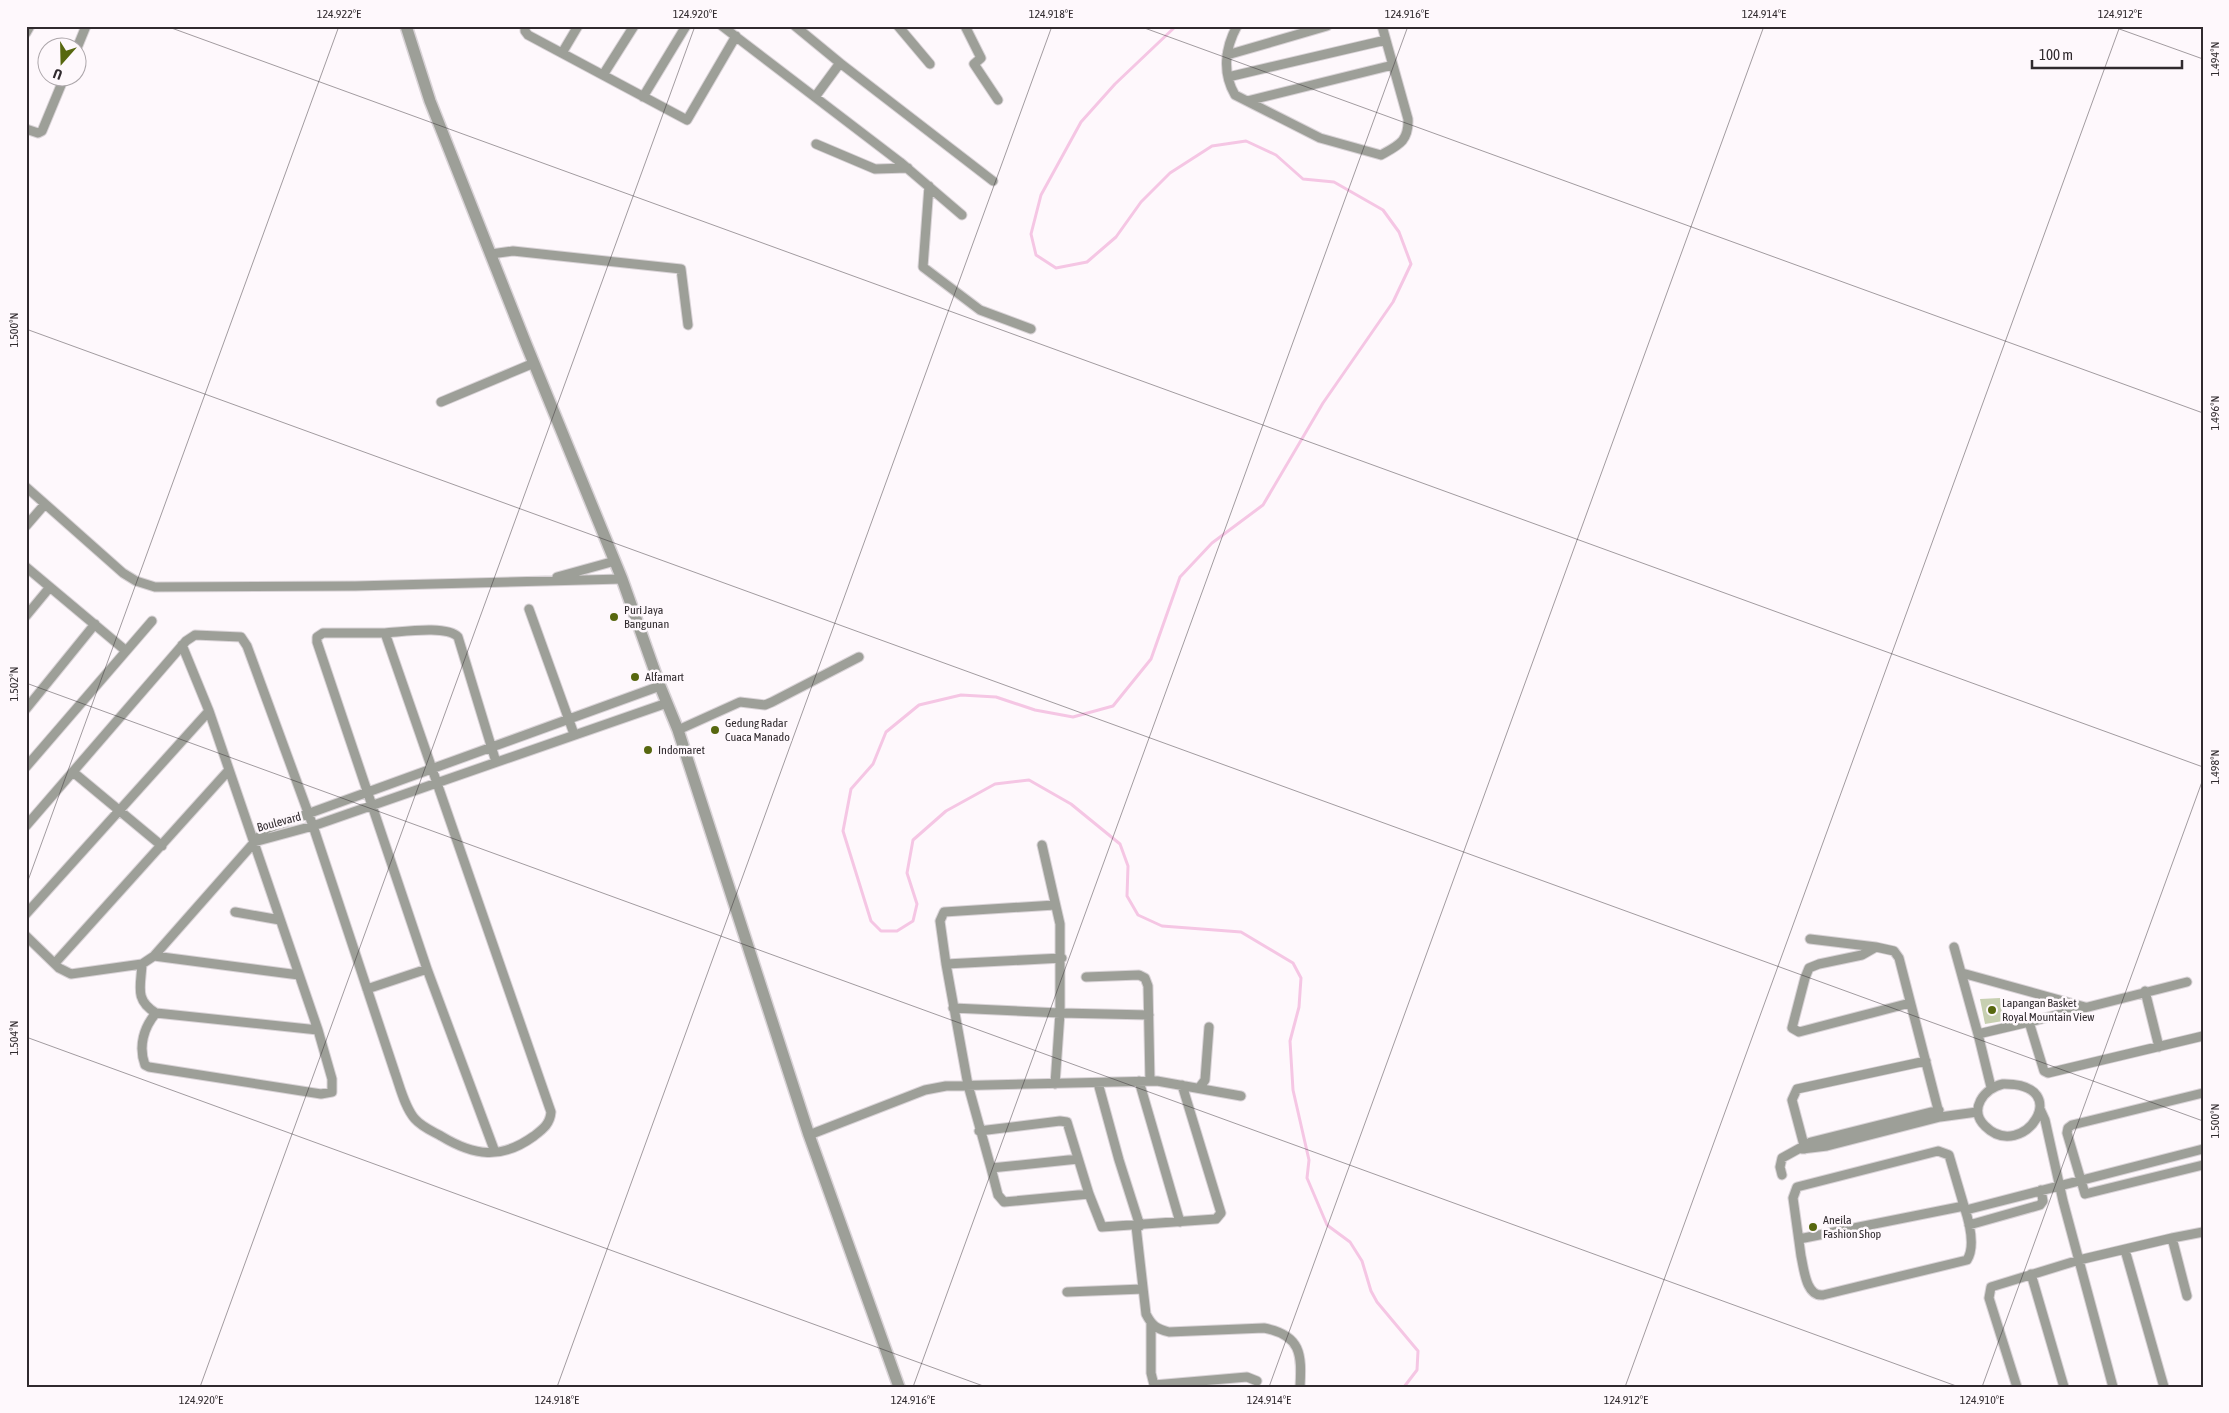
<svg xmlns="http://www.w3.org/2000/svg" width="2229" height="1413" font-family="'Asap Condensed',sans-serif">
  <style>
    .green { fill: #c7cfb1 }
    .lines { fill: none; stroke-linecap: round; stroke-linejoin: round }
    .stream { stroke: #f5c6e4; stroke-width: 3 }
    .minor-casing { stroke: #d9d3d7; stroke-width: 11 }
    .tertiary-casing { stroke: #d9d3d7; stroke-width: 14 }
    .minor { stroke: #9d9f98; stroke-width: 9 }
    .tertiary { stroke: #9d9f98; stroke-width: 11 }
    .ticks { fill: none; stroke: #302a2e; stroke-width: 1; stroke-opacity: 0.45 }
    .poi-dot { fill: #57670f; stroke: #fef8fc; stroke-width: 2 }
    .labels { text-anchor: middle; stroke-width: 5; stroke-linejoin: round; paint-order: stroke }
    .poi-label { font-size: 12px; fill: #302a2e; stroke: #fef8fc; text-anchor: start }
    .street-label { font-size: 12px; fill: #302a2e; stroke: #fef8fc }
    .neatline { fill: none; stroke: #302a2e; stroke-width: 2 }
    .ticks-label { font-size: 12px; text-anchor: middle; fill: #302a2e }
  </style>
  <rect width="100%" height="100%" fill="#fef8fc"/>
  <path class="green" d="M2000 998 2003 1021 1985 1024 1980 999Z"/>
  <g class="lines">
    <path class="stream" d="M1176 26 1115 84 1081 122 1041 195 1031 234 1036 255 1056 268 1087 262 1116 237 1141 202 1170 173 1212 146 1246 141 1276 155 1303 179 1334 182 1383 210 1399 232 1411 264 1393 302 1323 403 1263 505 1212 543 1180 577 1151 659 1113 706 1073 717 1035 710 996 697 961 695 919 705 886 732 873 764 851 789 843 831 871 921 881 931H897L913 921 917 904 907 873 913 840 946 811 995 784 1029 780 1071 804 1120 844 1128 866 1127 896 1138 915 1162 926 1241 932 1293 963 1301 978 1299 1007 1290 1041 1293 1090 1309 1160 1307 1178 1327 1225 1350 1242 1362 1261 1371 1291 1377 1302 1418 1351 1417 1370 1404 1387"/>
    <defs>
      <path id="minor" d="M525 26V31L528 35 687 120 736 36
        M722 26 900 162 962 215
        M795 26 840 63 993 181
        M898 26 930 64
        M965 26 981 58 974 64 998 100
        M1237 26C1225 48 1222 73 1235 95L1320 138 1381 155C1399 145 1409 141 1408 119L1382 26
        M26 33 30 26
        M77 48 86 26
        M562 53 578 26
        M1227 55 1327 26
        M603 75 634 26
        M1228 77 1386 40
        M643 97 686 26
        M815 97 840 63
        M1247 101 1393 65
        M26 129 38 133 42 131 64 78
        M816 144 875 169 908 168
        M929 186 923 267 980 310 1031 329
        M491 254 513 251 681 269 688 325
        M441 402 534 363
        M26 487 123 573 136 581 155 587 355 586 622 579
        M26 526 45 504
        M26 567 125 650
        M557 577 615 561
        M529 609 574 734
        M26 616 50 587
        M385 633H323L317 637V642L427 969 495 1152
        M26 709 95 624
        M678 730 740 702 765 705 772 702 859 657
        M26 767 152 621
        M73 772 162 846
        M26 826 186 641 195 635 241 637 247 646 313 826 395 1073C400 1087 405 1108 415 1119 422 1127 432 1131 441 1136 474 1156 501 1160 534 1136 543 1129 550 1124 551 1112L385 633C402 632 447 625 458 637L496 762
        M254 842 313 826 667 703
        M235 912 280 920
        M26 914 209 711
        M26 936 59 968 71 974 142 964 154 956 266 829 660 686
        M1810 939 1876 947
        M1954 947 1978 1034 2029 1022
        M154 956 299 975
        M1062 958 946 964 968 1085 991 1168 1078 1159
        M55 963 229 770
        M142 964C141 986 134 1000 156 1013L318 1030
        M946 964 940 921 944 912 1055 905
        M1962 973 2085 1007
        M1086 977 1139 975 1145 978 1148 986 1150 1081
        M2187 982 2029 1022 2044 1071 2048 1073 2203 1036
        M367 989 427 969
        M2145 991 2159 1047
        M1910 1003 1799 1032 1792 1028 1805 978 1809 968 1819 964 1862 955 1876 947 1894 951 1899 958 1940 1117
        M953 1008 1060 1013V924L1042 845
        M156 1013C144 1027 138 1046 145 1065L149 1067 321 1094 332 1092V1079L318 1030 209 711 182 645
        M1978 1034 1991 1087
        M1139 1081 1180 1222
        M1098 1083 1119 1160 1140 1226
        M1055 1084 1060 1013 1149 1015
        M2003 1084C2077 1083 2023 1164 1985 1126 1968 1110 1984 1088 2003 1084Z
        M1199 1088 1205 1080 1209 1027
        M2203 1093 2072 1125 2068 1128 2067 1133 2085 1194 2203 1165
        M2040 1109 2045 1120 2063 1201 2113 1387
        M979 1131 1060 1121 1067 1122 1089 1194 1102 1227 1216 1219 1221 1213 1182 1085
        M809 1135 925 1090 946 1086 1157 1081 1241 1096
        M1802 1149 1827 1146 1940 1117 1977 1112
        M1805 1149 1792 1100 1797 1089 1926 1061
        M991 1168 998 1195 1004 1202 1089 1194
        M1782 1175 1780 1167 1782 1158 1811 1142 1939 1110
        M1966 1210 2203 1149
        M1969 1225 2040 1205 2043 1201 2041 1190
        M1136 1226 1146 1314C1152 1326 1157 1329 1169 1332L1264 1328C1301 1335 1302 1354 1300 1387
        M2172 1238 2187 1296
        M1799 1239 1964 1206 1949 1155 1938 1151 1797 1187 1793 1198 1801 1256C1804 1269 1806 1297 1823 1295L1967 1260C1976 1246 1969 1221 1964 1206
        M2125 1250 2164 1387
        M2031 1274 2064 1387
        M1067 1292 1143 1289
        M1151 1324V1373L1154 1385 1247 1377 1257 1381
        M2017 1387 1989 1298 1991 1287 2079 1260 2172 1238 2203 1232"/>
      <path id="tertiary" d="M406 26 430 101 526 344 622 579 660 686 678 730 809 1135 899 1387"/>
    </defs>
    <use href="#minor" class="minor-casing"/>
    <use href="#tertiary" class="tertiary-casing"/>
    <use href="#minor" class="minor"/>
    <use href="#tertiary" class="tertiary"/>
  </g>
  <path class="ticks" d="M166 26 2203 767M1139 26 2203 413M2111 26 2203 59M26 329 2203 1121M26 683 1959 1387M26 886 339 26M26 1037 986 1387M200 1387 695 26M557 1387 1052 26M913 1387 1408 26M1269 1387 1764 26M1625 1387 2120 26M1982 1387 2203 779"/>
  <g class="poi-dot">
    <circle cx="614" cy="617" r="5"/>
    <circle cx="635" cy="677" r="5"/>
    <circle cx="715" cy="730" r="5"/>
    <circle cx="648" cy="750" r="5"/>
    <circle cx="1992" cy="1010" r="5"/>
    <circle cx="1813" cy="1227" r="5"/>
  </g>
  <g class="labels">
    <g class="poi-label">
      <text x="624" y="614">Puri Jaya<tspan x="624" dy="14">Bangunan</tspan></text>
      <text x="645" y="681">Alfamart</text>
      <text x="725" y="727">Gedung Radar<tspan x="725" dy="14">Cuaca Manado</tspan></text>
      <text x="658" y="754">Indomaret</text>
      <text x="2002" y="1007">Lapangan Basket<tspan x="2002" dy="14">Royal Mountain View</tspan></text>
      <text x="1823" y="1224">Aneila<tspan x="1823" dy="14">Fashion Shop</tspan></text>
    </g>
    <g class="street-label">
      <text transform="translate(279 822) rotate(-15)" y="4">Boulevard</text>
    </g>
  </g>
  <rect width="2229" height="1413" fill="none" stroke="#fef8fc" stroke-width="55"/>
  <g transform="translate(62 62) rotate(200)"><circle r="24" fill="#fef8fc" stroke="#aca6aa"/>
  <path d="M0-4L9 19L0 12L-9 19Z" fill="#57670f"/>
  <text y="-8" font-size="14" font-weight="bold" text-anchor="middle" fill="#302a2e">U</text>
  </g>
  <path d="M2032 60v8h150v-8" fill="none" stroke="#302a2e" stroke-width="2.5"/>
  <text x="2039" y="60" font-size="15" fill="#302a2e" stroke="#fef8fc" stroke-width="4" paint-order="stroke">100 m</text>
  <rect x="28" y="28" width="2174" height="1358" class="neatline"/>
  <g class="ticks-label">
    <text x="339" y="18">124.922°E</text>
    <text x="695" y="18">124.920°E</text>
    <text x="1051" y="18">124.918°E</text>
    <text x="1407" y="18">124.916°E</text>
    <text x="1764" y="18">124.914°E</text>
    <text x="2120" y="18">124.912°E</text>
    <text transform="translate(2215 59) rotate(-90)" y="4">1.494°N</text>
    <text transform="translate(14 330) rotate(-90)" y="4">1.500°N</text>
    <text transform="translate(2215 413) rotate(-90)" y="4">1.496°N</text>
    <text transform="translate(14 684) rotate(-90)" y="4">1.502°N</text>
    <text transform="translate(2215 767) rotate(-90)" y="4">1.498°N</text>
    <text transform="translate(14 1038) rotate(-90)" y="4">1.504°N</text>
    <text transform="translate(2215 1121) rotate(-90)" y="4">1.500°N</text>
    <text x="201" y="1404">124.920°E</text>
    <text x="557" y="1404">124.918°E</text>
    <text x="913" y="1404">124.916°E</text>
    <text x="1269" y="1404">124.914°E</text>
    <text x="1626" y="1404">124.912°E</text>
    <text x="1982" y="1404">124.910°E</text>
  </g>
</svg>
